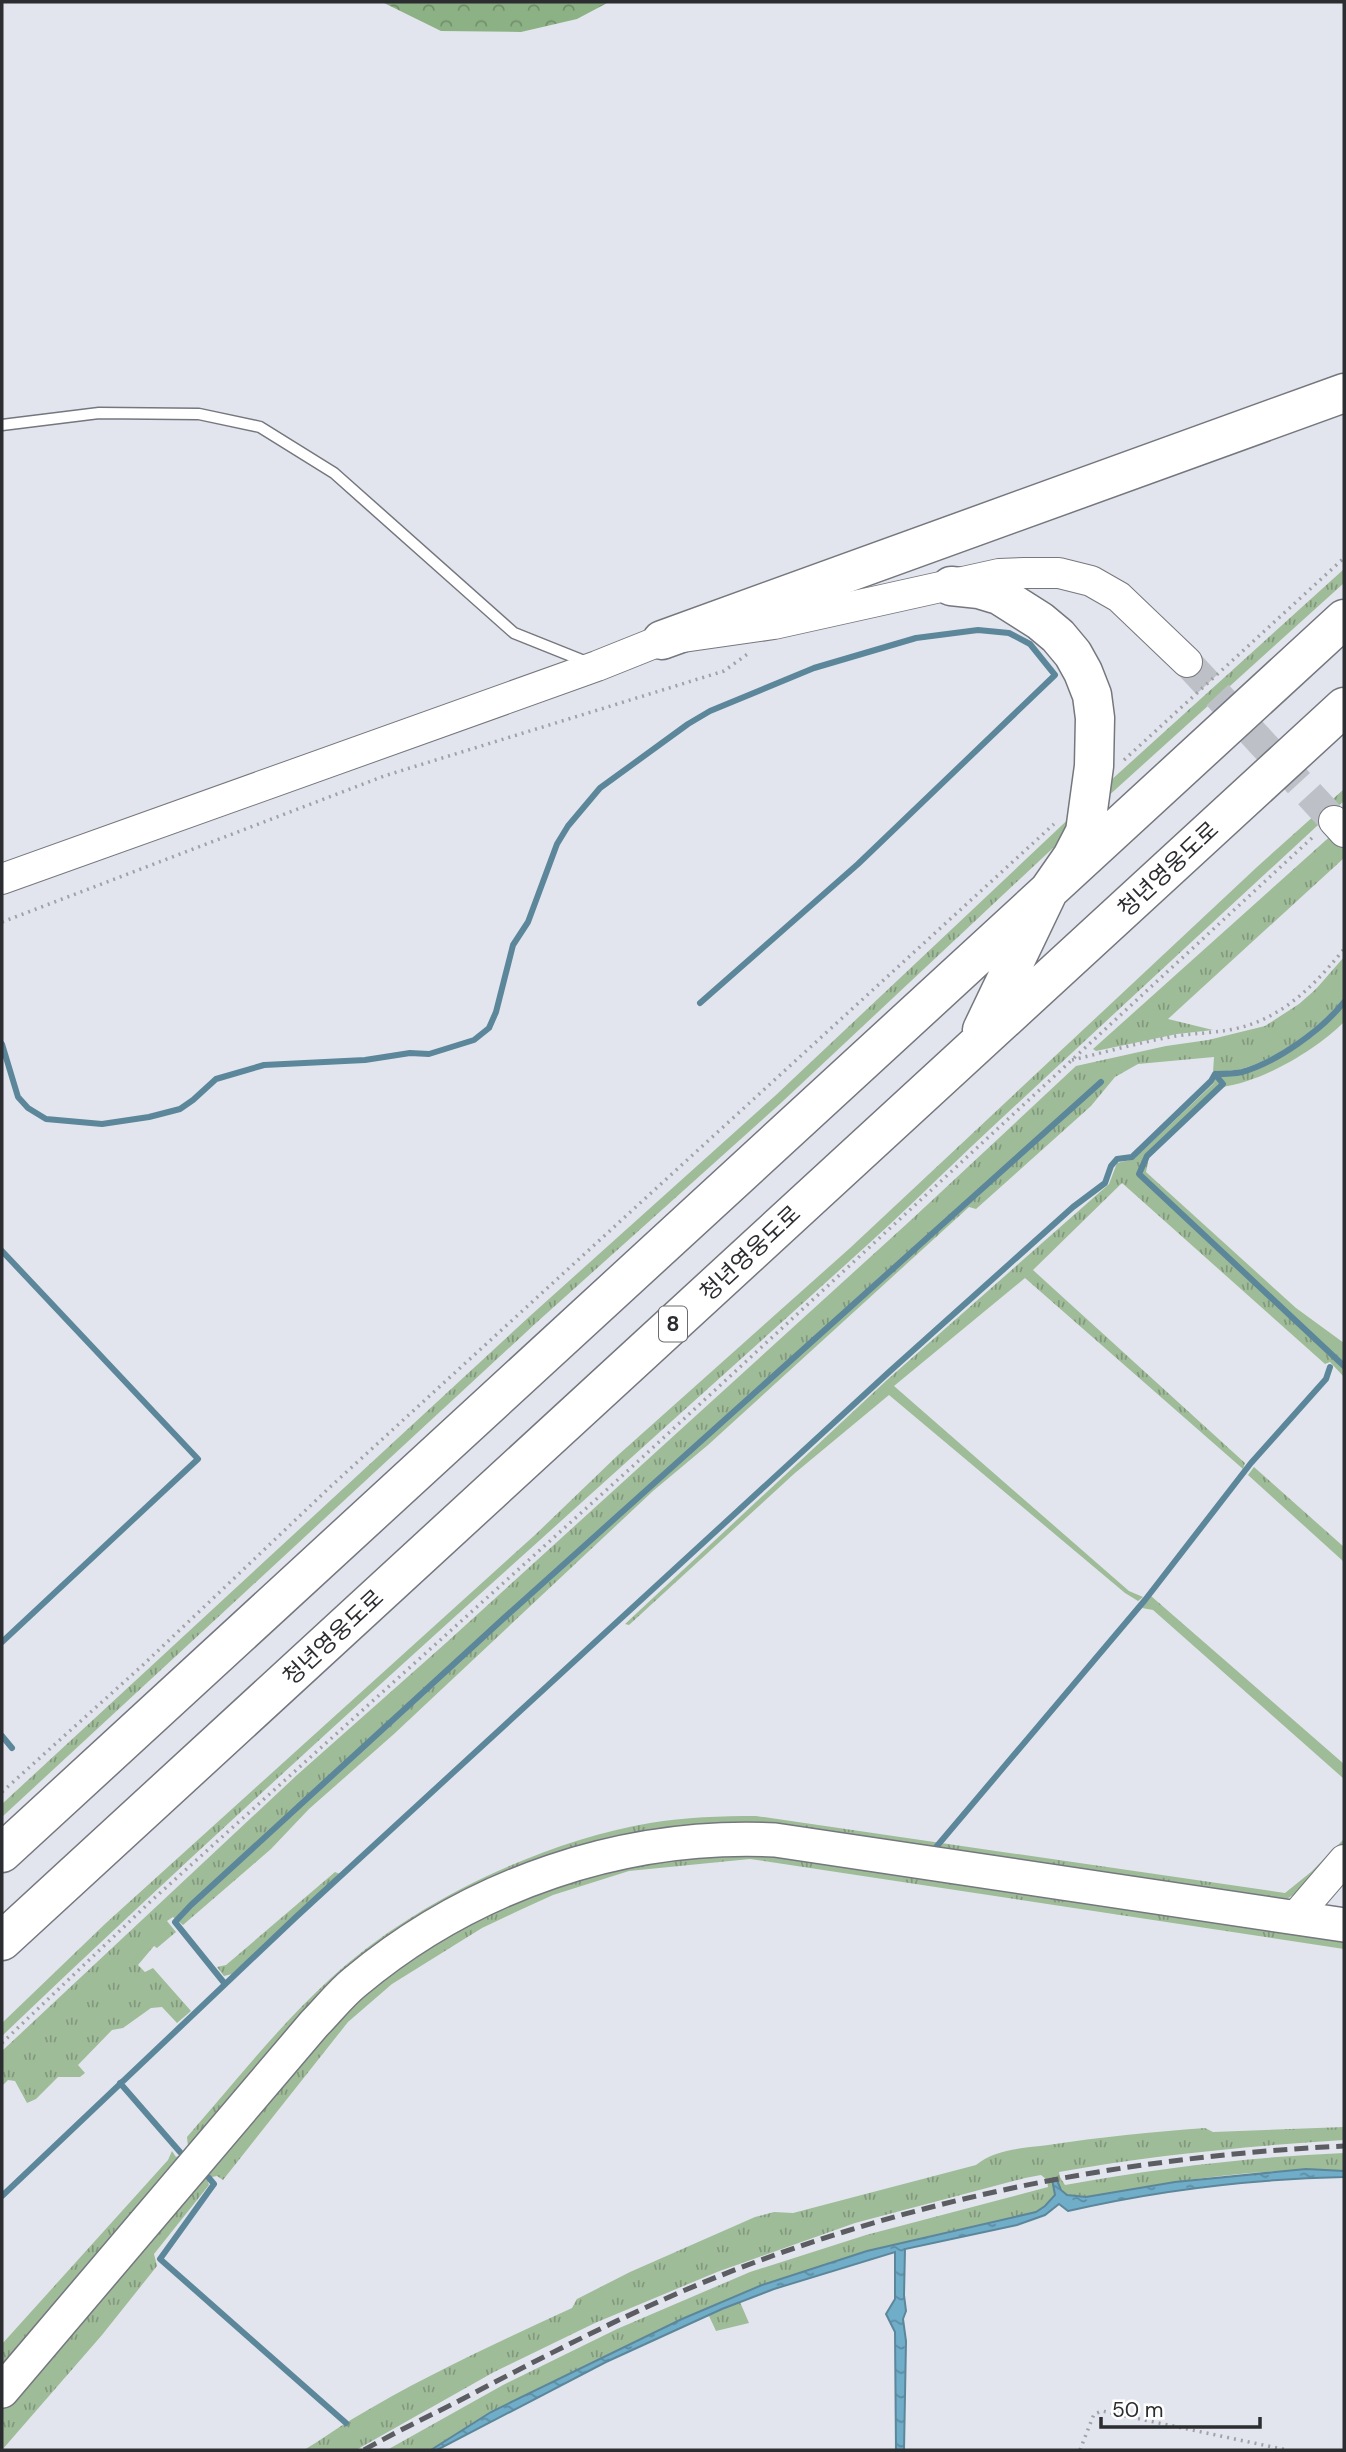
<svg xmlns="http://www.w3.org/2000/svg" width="1346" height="2452" font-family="'DM Sans','Noto Sans KR',sans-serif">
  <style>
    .grass { fill: url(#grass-tufts) }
    .forest { fill: url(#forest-crowns) }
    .water { fill: url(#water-ripples); stroke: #5c879b; stroke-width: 2 }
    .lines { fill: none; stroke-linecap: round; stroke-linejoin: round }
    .stream { stroke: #5c879b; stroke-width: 6 }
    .secondary-tunnel { stroke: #bec0c7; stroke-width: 30; stroke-dasharray: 30 15; stroke-linecap: butt }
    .lane-casing { stroke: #75777e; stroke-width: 13 }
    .secondary-casing { stroke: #75777e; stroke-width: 32 }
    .primary-casing { stroke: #75777e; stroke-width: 36 }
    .highway-casing { stroke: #75777e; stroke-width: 41 }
    .path { stroke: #a0a2a8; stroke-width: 3.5; stroke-dasharray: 2 5; stroke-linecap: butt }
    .lane { stroke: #fff; stroke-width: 10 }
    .secondary { stroke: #fff; stroke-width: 30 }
    .primary { stroke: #fff; stroke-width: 33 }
    .highway { stroke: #fff; stroke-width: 38 }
    .rail { stroke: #5c5d62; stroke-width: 5; stroke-dasharray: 14 7; stroke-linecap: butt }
    .labels { text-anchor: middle; stroke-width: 5; stroke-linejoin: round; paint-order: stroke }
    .shield { fill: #fff; stroke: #6b6c6e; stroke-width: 2 }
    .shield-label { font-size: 21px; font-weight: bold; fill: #2c2d30 }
    .street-label { font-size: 23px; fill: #2c2d30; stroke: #fff }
  </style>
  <defs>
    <pattern id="grass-tufts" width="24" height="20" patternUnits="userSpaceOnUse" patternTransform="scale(1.75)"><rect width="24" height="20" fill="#9fbc99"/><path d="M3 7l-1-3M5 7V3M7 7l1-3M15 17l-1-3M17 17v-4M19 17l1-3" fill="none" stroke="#82997d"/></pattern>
    <pattern id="forest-crowns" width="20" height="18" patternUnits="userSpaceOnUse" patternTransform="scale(1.75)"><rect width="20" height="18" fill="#8cb184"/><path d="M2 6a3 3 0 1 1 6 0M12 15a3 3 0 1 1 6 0" fill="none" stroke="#73906c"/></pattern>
    <pattern id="water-ripples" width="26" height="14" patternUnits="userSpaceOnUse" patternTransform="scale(1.75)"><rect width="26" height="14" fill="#70adc9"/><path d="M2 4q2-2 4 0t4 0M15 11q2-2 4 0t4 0" fill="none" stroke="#5c8da4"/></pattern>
  </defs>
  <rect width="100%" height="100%" fill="#e2e5ed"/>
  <path class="grass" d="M1344 569V583L1095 808 1099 791Z
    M1344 789V801C1225 911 1106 1021 988 1131 943 1173 900 1216 854 1257 569 1515 280 1770 2 2036V2023L106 1923 536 1534 617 1456 850 1248 1257 867Z
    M1077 811 1069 833 782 1102 536 1323 2 1817V1804L530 1316 776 1095Z
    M1335 832 1344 845V858L1168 1019 1213 1030 1177 1034 1096 1051 1093 1049Z
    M1344 957V998C1323 1026 1276 1060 1241 1069 1232 1071 1222 1071 1213 1072L1214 1057 1138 1064 1115 1077 1091 1106 976 1209 969 1207 708 1445 653 1491 394 1734 309 1809 271 1849 183 1925 173 1917 167 1921 176 1932 157 1948 154 1946 138 1965 145 1972 153 1968 191 2011 177 2023 162 2007 151 2008 123 2028 112 2030 78 2065 85 2073 80 2077H58L36 2099 27 2103 15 2081 8 2080 2 2086V2051L297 1775 447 1642 911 1220 1076 1066 1166 1046 1208 1040 1265 1026 1299 1004 1316 989Z
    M1344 1005V1022C1316 1050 1262 1082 1222 1087L1225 1084 1218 1076C1264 1074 1316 1041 1344 1005Z
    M1216 1078 1220 1084 1146 1155 1137 1174 1344 1369V1377L1330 1362 1325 1364 1122 1183 1033 1270 1245 1463 1243 1469 1025 1278 894 1386 1129 1591 1143 1597 1138 1601 1125 1593 889 1395 795 1473 629 1625 625 1624 887 1380 1109 1184 1117 1163 1134 1159 1213 1084Z
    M1149 1157 1146 1172 1296 1308 1344 1343V1363L1141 1173Z
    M1254 1467 1344 1547V1562L1248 1475Z
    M1151 1596 1344 1764V1779L1153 1610 1142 1608Z
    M756 1816 1285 1893 1311 1872 1344 1839V1850L1311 1883 1281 1903 749 1827 412 1928 2 2377V2344L168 2160 172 2151 176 2157 182 2154 188 2147 187 2137C233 2084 278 2027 330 1979 412 1903 540 1842 650 1823 685 1817 721 1816 756 1816Z
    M739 1852 1344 1937V1949L750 1859 629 1871 553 1895 520 1910 482 1928 392 1984 348 2022 223 2180 217 2176 207 2178 209 2185 154 2254 157 2266 102 2335 2 2450V2405L349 2006 399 1968 455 1932 540 1892 635 1862Z
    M335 1872 340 1874 232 1974 224 1976 217 1967 226 1965Z
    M1344 2127V2140C1248 2146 1153 2155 1059 2172L1060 2177 1065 2185C1158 2168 1250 2157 1344 2153V2171C1288 2168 1230 2174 1174 2182 1151 2185 1087 2203 1068 2195 1061 2192 1059 2185 1056 2178L1053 2179 1055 2195 1045 2206 1036 2212 867 2251 762 2285 682 2319 491 2412 431 2450H387L503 2385 617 2329 750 2272 866 2235 1048 2187 1047 2180 1041 2175 1025 2178 855 2223 717 2272 595 2323 494 2372 356 2450H304C321 2440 337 2428 354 2418 424 2376 498 2342 572 2308L577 2299 630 2272 755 2217 774 2212 793 2213 976 2165C995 2149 1024 2148 1048 2145 1100 2137 1152 2132 1205 2128L1213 2132Z
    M740 2302 749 2323 716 2331 709 2316 705 2317Z"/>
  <path class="forest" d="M382 2H609L577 19 521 32 441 31Z"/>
  <path class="water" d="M1306 2169 1344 2171V2177C1251 2179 1159 2190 1068 2211L1059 2204 1045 2215 1017 2225 905 2249 904 2295 906 2311 903 2319 906 2341 904 2450H896L895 2332 886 2314 895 2299V2252L774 2289 722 2309 606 2362 437 2450H431L491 2412 682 2319 762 2285 867 2251 1036 2212 1045 2206 1055 2195 1052 2179 1056 2178 1061 2190 1067 2195 1086 2197 1175 2182Z"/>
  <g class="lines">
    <path class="stream" d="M2 1044 18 1097 28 1108 46 1119 102 1124 149 1117 180 1109 193 1100 216 1079 264 1065 365 1060 410 1053 429 1054 474 1040 489 1028 496 1012 513 945 528 922 557 844 568 826 600 788 688 724 710 711 814 668 916 638 978 630 1009 633 1030 644 1055 675 858 864 700 1003
      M1215 1074 1223 1084 1147 1156 1139 1174 1344 1366
      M2 1251 198 1459 2 1642
      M2 1736 12 1748
      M937 1846 1145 1600 1251 1463 1326 1379 1330 1367
      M225 1984 175 1922 191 1905 504 1618 1101 1082
      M120 2083 180 2152
      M209 2178 214 2184 160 2259 346 2423
      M2 2196 296 1917 889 1372 1073 1207 1105 1183 1111 1166 1117 1159 1132 1157 1211 1081 1215 1074C1223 1074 1233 1074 1242 1072 1277 1062 1322 1030 1344 1002"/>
    <path class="secondary-tunnel" d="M1187 662 1334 821"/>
    <defs>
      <path id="lane" d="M2 425 99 413 199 414 260 427 334 473 514 633 589 663"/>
      <path id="secondary" d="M1334 821 1344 832
        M2 879 597 666 662 640 774 624 999 574 1025 573H1059L1091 581 1119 597 1187 662
        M1295 1917 1344 1860"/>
      <path id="primary" d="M2 2391 314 2024C328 2010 340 1994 355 1982 472 1884 623 1833 775 1840L1344 1925"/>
      <path id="highway" d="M951 586 979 589 999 595 1040 621 1058 636 1073 654 1083 672 1092 695 1095 718 1094 766 1085 832 1072 857 1049 890 982 1030
        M662 640 1344 393
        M2 1853 1344 619
        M2 1941 1344 707"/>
    </defs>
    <use href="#lane" class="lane-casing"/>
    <use href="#secondary" class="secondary-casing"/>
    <use href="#primary" class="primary-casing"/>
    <use href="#highway" class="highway-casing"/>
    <path class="path" d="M1124 760 1344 558
      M2 922 384 776 724 671 749 653
      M1072 1060C1106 1052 1141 1042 1176 1036 1196 1033 1215 1033 1234 1029 1282 1019 1315 985 1344 949
      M2 1792 144 1664 329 1488 1054 824
      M2 2043 150 1902 633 1466 1314 836
      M1080 2450 1094 2414 1102 2411 1287 2450"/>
    <use href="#lane" class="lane"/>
    <use href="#secondary" class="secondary"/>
    <use href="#primary" class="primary"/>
    <use href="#highway" class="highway"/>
    <path class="rail" d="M364 2450C399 2430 436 2413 472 2394 539 2359 607 2324 676 2294 886 2203 1116 2157 1344 2146"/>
  </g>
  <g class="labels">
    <rect class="shield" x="659" y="1306.5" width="28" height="35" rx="5"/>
    <g class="shield-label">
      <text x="673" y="1331">8</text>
    </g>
    <g class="street-label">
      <text transform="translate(1168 869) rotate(-43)" y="8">청년영웅도로</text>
      <text transform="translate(750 1253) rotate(-43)" y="8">청년영웅도로</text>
      <text transform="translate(333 1637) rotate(-43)" y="8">청년영웅도로</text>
    </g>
  </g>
  <rect width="1346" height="2452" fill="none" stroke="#2c2d30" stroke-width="7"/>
  <path d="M1101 2417v10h159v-10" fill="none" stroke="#2c2d30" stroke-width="3.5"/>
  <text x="1112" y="2417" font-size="21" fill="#2c2d30" stroke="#ffffff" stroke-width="5" paint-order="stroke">50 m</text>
</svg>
